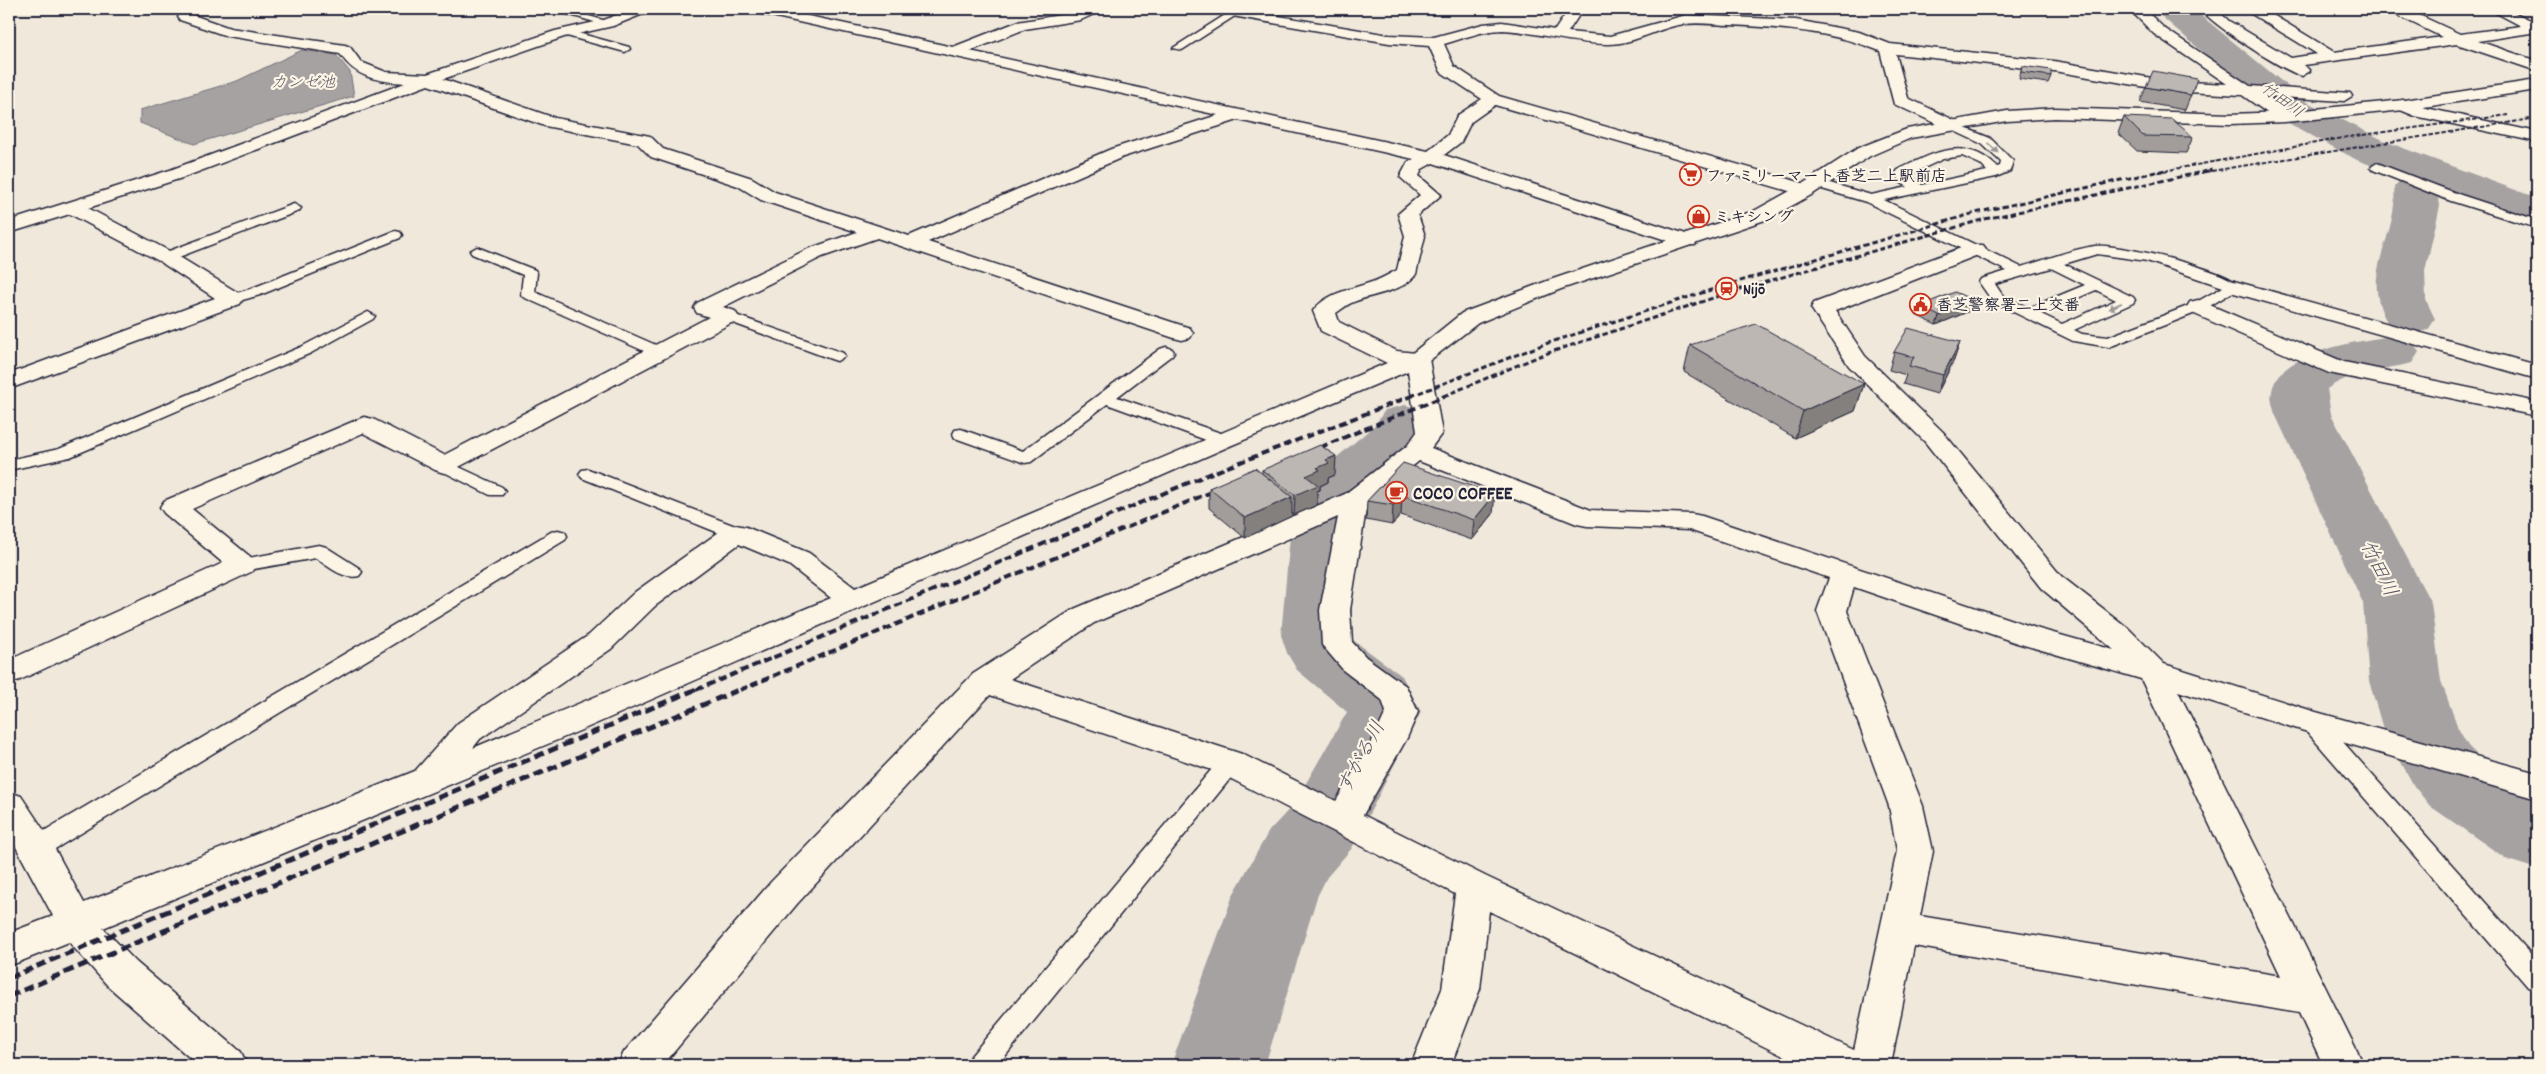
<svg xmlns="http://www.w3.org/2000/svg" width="2546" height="1074" font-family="Dekko,'Klee One',sans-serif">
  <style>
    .water { fill: #a6a2a2; stroke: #716f79 }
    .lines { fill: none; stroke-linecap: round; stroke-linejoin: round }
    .river { fill: #a6a2a2; fill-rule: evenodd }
    .lane-casing { stroke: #22223b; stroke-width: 3 }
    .street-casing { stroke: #22223b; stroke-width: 3 }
    .secondary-casing { stroke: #22223b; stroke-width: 3 }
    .lane { fill: #fcf5e5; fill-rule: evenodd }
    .street { fill: #fcf5e5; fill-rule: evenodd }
    .secondary { fill: #fcf5e5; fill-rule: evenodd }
    .rail-far3 { stroke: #22223b; stroke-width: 2; stroke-dasharray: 4.5 2; stroke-linecap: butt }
    .rail-far2 { stroke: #22223b; stroke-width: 3; stroke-dasharray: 5.5 3; stroke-linecap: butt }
    .rail-far1 { stroke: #22223b; stroke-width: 4; stroke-dasharray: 8 4; stroke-linecap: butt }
    .rail { stroke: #22223b; stroke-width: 5; stroke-dasharray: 10 5; stroke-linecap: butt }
    .wall { fill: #a29d9a; stroke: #22223b }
    .shaded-wall { fill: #84807d; stroke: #22223b }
    .building { fill: #bcb7b3; stroke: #22223b }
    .oneway { fill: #9a9698 }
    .labels { text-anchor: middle; stroke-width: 4.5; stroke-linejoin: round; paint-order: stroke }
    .far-water-label { font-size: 16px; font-style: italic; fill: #575564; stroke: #fcf5e5 }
    .far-poi-label { font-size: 16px; font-weight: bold; fill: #22223b; stroke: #fcf5e5; text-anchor: start }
    .poi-label { font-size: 19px; font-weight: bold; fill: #22223b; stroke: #fcf5e5; text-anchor: start }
    .water-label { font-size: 20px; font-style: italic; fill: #575564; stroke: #fcf5e5 }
  </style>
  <rect width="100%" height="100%" fill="#efe8db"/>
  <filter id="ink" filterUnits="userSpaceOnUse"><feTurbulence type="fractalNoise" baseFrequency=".02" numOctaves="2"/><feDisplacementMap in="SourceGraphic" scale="10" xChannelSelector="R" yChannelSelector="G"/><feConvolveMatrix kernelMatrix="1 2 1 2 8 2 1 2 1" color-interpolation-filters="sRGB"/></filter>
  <g filter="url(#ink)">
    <path class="water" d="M302 50 336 55 350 72 354 96 194 144 140 123V110L237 81Z"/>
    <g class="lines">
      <path class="river" d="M2157 9H2193L2307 102 2387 142 2537 198V226L2521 222 2438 191 2440 206 2425 271 2426 300 2435 319 2428 330 2410 334 2392 330C2354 274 2399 243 2394 187L2403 177 2357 160 2279 118 2161 16Z
        M2393 336 2412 341 2419 352 2412 363C2383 370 2352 371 2327 389L2331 414 2431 603 2441 681 2458 728 2468 746 2486 764 2537 796V869L2508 860 2430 806 2414 786 2383 729 2369 681 2363 603 2275 414C2273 407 2270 399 2272 391 2279 351 2360 341 2393 336Z
        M1405 405 1425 410 1434 422 1419 447 1360 502 1355 525 1351 635 1353 640 1402 676 1421 712 1352 848 1327 877 1317 897 1265 1065H1171L1233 895 1269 831 1294 804 1347 712 1297 670 1287 653 1281 635 1291 525 1299 499 1308 486 1324 468 1374 426 1385 410Z"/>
      <defs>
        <path id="lane" d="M550 9H565L613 23 608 26Z
          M1233 10 1241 12 1182 50 1173 48Z
          M567 30 629 47 630 49 625 52 563 35V31Z
          M1950 122 1990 138 2013 161 2010 171 1996 177 1884 200 2021 267C2045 260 2069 250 2095 246 2117 243 2229 270 2241 287L2203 310 2109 347 2073 341 1993 302 1979 282 1981 279 2007 271 1866 202 1812 186 1810 183 1816 179 1871 195 1908 187 1900 182 1896 173 1898 170C1933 153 1965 135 1997 167L2000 166 2001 162 1982 144 1946 127 1944 125ZM1962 156 1980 164 1987 171 1922 185 1909 175 1943 159ZM2097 254 2147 261 2223 287 2193 304 2108 337 2082 334 2074 330 2133 303 2135 300 2133 297 2064 264ZM2051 268 2085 285 2029 308 2003 296 1995 284ZM2096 290 2116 300 2062 324 2041 314Z
          M2377 163 2461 195 2537 220V228L2451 201 2373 170 2371 167Z
          M294 204 301 208 299 211 171 260H161L159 257 161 254Z
          M395 231 400 232 402 235 400 238 260 295 232 303 225 299 227 296 250 289Z
          M477 247 535 270 537 273 535 292 665 349 667 352 665 355H653L523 297 521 294 523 275 472 254 470 251Z
          M368 312 375 316 373 319 311 353 70 457 9 470V460L59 449 301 347Z
          M727 312 843 353 845 356 837 361 831 359 722 319 720 316 722 313Z
          M1166 347 1172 349 1174 352 1172 355 1117 397 1229 436 1232 440 1229 444H1217L1107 404 1031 462 1025 463 955 438 953 434 955 430 961 429 1023 451 1160 349Z
          M444 460 502 487 505 491 502 495H490L438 469 435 465 438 461Z
          M588 469 743 529 745 533 743 537H729L582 478 579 474 582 470Z
          M558 530 565 532 567 536 565 540 45 855 36 858 27 855 24 848 27 841 551 532Z
          M319 545 326 547 359 568 362 572 359 576C343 580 328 566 316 558L243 571 236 569 233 565 236 561 243 559Z
          M2312 714 2320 716 2537 961V990L2528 987 2304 728 2301 722 2304 716Z
          M1230 755 1238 757 1241 763 1238 769 998 1065H967L971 1056 1222 757Z"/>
        <path id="street" d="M631 9H650L648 12 613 26 564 37 443 79 555 118 650 136 663 149 752 178 775 192 909 236 1111 149 1218 115 758 13 751 9H776L953 47 1017 22 1073 13 1082 9H1100L1098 12 1081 20 1025 29 970 51 1428 151 1448 135 1458 115 1482 99 1441 72 1429 46 1389 43 1215 13 1208 9H1238L1389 35 1434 37 1483 24 1502 22 1555 30 1569 9H1583L1568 32 1610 36 1686 15 1796 20 1859 32 1890 44 2054 61 2169 81 2227 84 2154 34 2129 9H2144L2164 28 2250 86 2350 93 2352 96 2344 101 2266 96 2291 113 2293 117 2291 121H2279L2242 95 2169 91 2054 71 1896 54 1908 98 1956 121 1959 125 1956 129 1950 130 1894 104 1880 51C1831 31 1783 28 1731 25 1716 25 1700 22 1685 24 1658 27 1636 44 1608 44 1573 44 1538 32 1503 30 1483 30 1462 39 1444 44L1454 66 1499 96 1813 186 1815 190 1813 194H1799L1495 105 1471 122 1461 142 1444 155 1695 237 1698 241 1695 245H1681L1433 163 1422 169 1419 176 1441 195 1418 215 1425 236 1416 274C1405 291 1374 294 1356 301 1349 303 1342 309 1336 313L1339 322 1397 351 1425 354 1429 359 1442 433 1431 448 1591 510 1692 514 1702 516 2039 629 2114 650 2041 588 1925 442 1849 366 1811 308 1814 303 1969 245H1983L1986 249 1983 253 1835 311 1865 356 1943 432 2061 576 2128 628 2164 664 2316 712 2537 773V799L2301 730 2178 691 2364 1065H2323L2299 1013 1914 946 1891 1065H1802L1489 911 1480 989 1451 1065H1411L1442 989 1455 894 1218 772 990 695 797 904 663 1065H618L624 1052 771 882 973 674 1074 609 1345 494 1407 446 1417 432 1408 371 1232 445 584 729 103 928 136 962 241 1052 247 1065H198L108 986 69 942 9 966V933L53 916 9 834V792L21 796 49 838 84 903 415 771 458 723 589 635 635 592 726 527 736 525 746 527 809 553 855 588 1387 363 1321 331 1313 311C1326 293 1352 289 1372 282 1381 279 1389 274 1397 270L1405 236 1398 214 1420 195 1400 177 1408 162 1414 159 1238 120 1123 157 928 242 1190 328 1193 333 1190 338 1182 340 1174 338 877 238 822 257 723 307 735 311 738 316 735 321 453 470 444 473 435 470 363 433 192 509 253 559 257 565 253 571 20 680 9 683V660L223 563 164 513 160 507 164 501 364 417 373 419 444 455 709 317 697 313 694 308 697 303 808 249 857 232 761 200 738 186 651 157 638 144 545 126 428 85 182 178 88 208 173 253 240 294 243 299 240 304 9 389V374L215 298 159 261 70 214 9 233V221L170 170 405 83C377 81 356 78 340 54L227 36 180 20 178 17 180 14H190L230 28 345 45 350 47 361 62 386 72 427 74 555 31 604 20ZM1419 461 1577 524 1587 526 1689 530 1829 578 1817 611 1889 806 1897 851 1854 1050 1487 877 1363 815 1407 738 1418 712 1406 686 1366 657 1352 642 1350 610 1367 503ZM1338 517 1320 610 1322 645 1344 671 1382 700 1386 712 1375 736 1336 801 1242 754 1010 679 1094 623ZM739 544 789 565 831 598 473 748 480 739 611 649 655 606ZM1854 587 2017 643 2141 679 2281 976 1920 916 1933 851 1923 806 1847 611Z
          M2201 9H2216L2229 21 2291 58 2317 54 2250 13 2249 9H2263L2334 52 2442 37 2390 12 2388 9H2406L2460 34 2521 26 2489 9H2507L2537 23V32L2478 41 2537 61V71L2457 44 2304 65 2310 71 2302 76C2284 71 2212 25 2201 9Z
          M2404 100 2426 108 2537 132V142L2415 116 2398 109 2396 105 2398 101Z
          M2198 300 2344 362 2537 402V416L2329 373 2190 312 2187 307 2190 302Z"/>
        <path id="secondary" d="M2537 80V90L2404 110 2285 122 2230 124 2055 118 2007 121 1911 138 1870 156 1813 194 1768 219 1561 289 1478 323 1425 364 1417 366 1409 364 1405 359 1462 313 1547 281 1754 211 1799 186 1858 148 1907 129 2007 111 2055 108 2230 114 2285 112 2404 100Z
          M2234 281 2537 365V379L2227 291 2223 287 2227 283Z"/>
      </defs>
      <use href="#lane" class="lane-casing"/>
      <use href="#street" class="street-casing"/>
      <use href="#secondary" class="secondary-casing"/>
      <use href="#lane" class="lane"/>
      <use href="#street" class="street"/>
      <use href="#secondary" class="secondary"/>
      <path class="rail-far3" d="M2158 172 2348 137 2508 115
        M2205 172 2537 118"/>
      <path class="rail-far2" d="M1411 396 1542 345 1723 286 1975 213 2165 170
        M1444 396 1542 355 1734 291 1985 219 2212 170"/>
      <path class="rail-far1" d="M1309 452 1447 395
        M696 690 1207 475 1414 395
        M740 690 1221 488"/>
      <path class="rail" d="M9 978 699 688
        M9 996 743 688"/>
    </g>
    <path class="wall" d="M2022 66 2051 76 2048 83 2019 79Z
      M2146 87 2191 95 2185 110 2140 102Z
      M2124 117 2193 137 2186 153 2137 151 2118 133Z
      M1975 301 1972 310 1936 325 1916 315 1919 306Z
      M1960 342 1954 360 1937 394 1903 384 1906 375 1889 370 1894 352Z
      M1690 345 1864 384 1855 411 1795 438 1684 372Z
      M1403 463 1493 514 1472 540 1401 515 1392 525 1366 520 1367 501Z
      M1262 470 1335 475 1328 478V482L1320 486V490L1317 491V505L1294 515 1292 513V516L1245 538 1209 508V488L1262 474Z"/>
    <path class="shaded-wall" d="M1975 301 1972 310 1936 325 1939 316Z
      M1960 342 1954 360 1937 394 1943 375Z
      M1864 384 1855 411 1795 438 1803 411Z
      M1336 456 1335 475 1328 478V482L1320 486V490L1317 491V505L1294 515 1295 495 1306 476 1326 460Z
      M1495 494 1493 514 1472 540 1474 520Z
      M1402 495 1401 515 1392 525 1393 505Z
      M1292 497V516L1245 538V518Z"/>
    <path class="building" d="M2022 66 2051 70V76L2021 72Z
      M2153 71 2197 79 2191 95 2146 87Z
      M2124 117 2172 119 2193 137 2143 136Z
      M1955 292 1975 301 1939 316 1919 306Z
      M1756 324 1864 384 1803 411 1690 345Z
      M1908 328 1960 342 1943 375 1909 366 1914 357 1894 352Z
      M1320 445 1336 456 1326 460 1329 463 1317 468 1320 470 1306 476 1318 485 1295 495 1262 470Z
      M1403 463 1495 494 1474 520 1402 495 1393 505 1367 501Z
      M1255 468 1292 497 1245 518 1209 488Z"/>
    <defs><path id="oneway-solid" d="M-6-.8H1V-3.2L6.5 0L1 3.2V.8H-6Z" transform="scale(1.25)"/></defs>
    <g class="oneway">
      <use href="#oneway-solid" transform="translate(1993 148) rotate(43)"/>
      <use href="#oneway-solid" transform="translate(2115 306) rotate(156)"/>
    </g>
  </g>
  <defs>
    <symbol id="supermarket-ring" viewBox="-11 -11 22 22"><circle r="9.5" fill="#fcf5e5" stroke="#c8321e" stroke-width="1.5"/><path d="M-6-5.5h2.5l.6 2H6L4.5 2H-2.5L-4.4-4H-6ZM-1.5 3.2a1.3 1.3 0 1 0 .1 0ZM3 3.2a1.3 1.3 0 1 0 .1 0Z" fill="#c8321e"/></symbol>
    <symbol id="shop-ring" viewBox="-11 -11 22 22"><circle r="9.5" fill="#fcf5e5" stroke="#c8321e" stroke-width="1.5"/><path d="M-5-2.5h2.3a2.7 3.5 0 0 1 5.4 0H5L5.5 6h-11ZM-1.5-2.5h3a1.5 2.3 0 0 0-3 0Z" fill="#c8321e"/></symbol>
    <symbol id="station-ring" viewBox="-11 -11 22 22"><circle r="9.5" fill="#fcf5e5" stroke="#c8321e" stroke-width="1.5"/><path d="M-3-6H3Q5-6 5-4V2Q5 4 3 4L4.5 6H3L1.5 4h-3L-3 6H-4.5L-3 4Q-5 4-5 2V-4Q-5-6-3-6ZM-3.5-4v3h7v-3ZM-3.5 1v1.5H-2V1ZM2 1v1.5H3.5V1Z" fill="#c8321e"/></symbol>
    <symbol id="civic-ring" viewBox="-11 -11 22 22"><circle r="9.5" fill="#fcf5e5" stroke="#c8321e" stroke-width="1.5"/><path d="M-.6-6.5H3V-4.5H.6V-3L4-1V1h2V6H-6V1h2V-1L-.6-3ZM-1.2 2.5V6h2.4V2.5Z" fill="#c8321e"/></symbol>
    <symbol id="cafe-ring" viewBox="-11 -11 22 22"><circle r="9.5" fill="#fcf5e5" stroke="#c8321e" stroke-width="1.5"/><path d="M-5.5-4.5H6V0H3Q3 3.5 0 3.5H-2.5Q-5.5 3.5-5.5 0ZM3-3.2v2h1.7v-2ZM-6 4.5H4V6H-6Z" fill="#c8321e"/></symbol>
  </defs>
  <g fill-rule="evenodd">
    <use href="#supermarket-ring" x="1678" y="162" width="25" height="25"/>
    <use href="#shop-ring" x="1686" y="204" width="25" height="25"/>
    <use href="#station-ring" x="1714" y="276" width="25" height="25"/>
    <use href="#civic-ring" x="1908" y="292" width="25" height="25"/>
    <use href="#cafe-ring" x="1384" y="480" width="25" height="25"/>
  </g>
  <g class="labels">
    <g class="far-water-label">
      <text x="303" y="87">カンゼ池</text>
      <text transform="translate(2283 99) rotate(36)" y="6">竹田川</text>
    </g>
    <g class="far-poi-label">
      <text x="1706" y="181">ファミリーマート香芝二上駅前店</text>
      <text x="1714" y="222">ミキシング</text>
      <text x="1743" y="294">Nijō</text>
      <text x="1936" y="310">香芝警察署二上交番</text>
    </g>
    <g class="poi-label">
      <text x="1413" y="499">COCO COFFEE</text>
    </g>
    <g class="water-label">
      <text transform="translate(2380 568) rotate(64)" y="7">竹田川</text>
      <text transform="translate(1360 757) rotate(-62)" y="7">すがる川</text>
    </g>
  </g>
  <rect width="2546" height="1074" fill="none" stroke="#fcf5e5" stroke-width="30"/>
  <rect x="15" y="15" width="2516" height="1044" fill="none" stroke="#22223b" stroke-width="2" filter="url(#ink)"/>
</svg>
